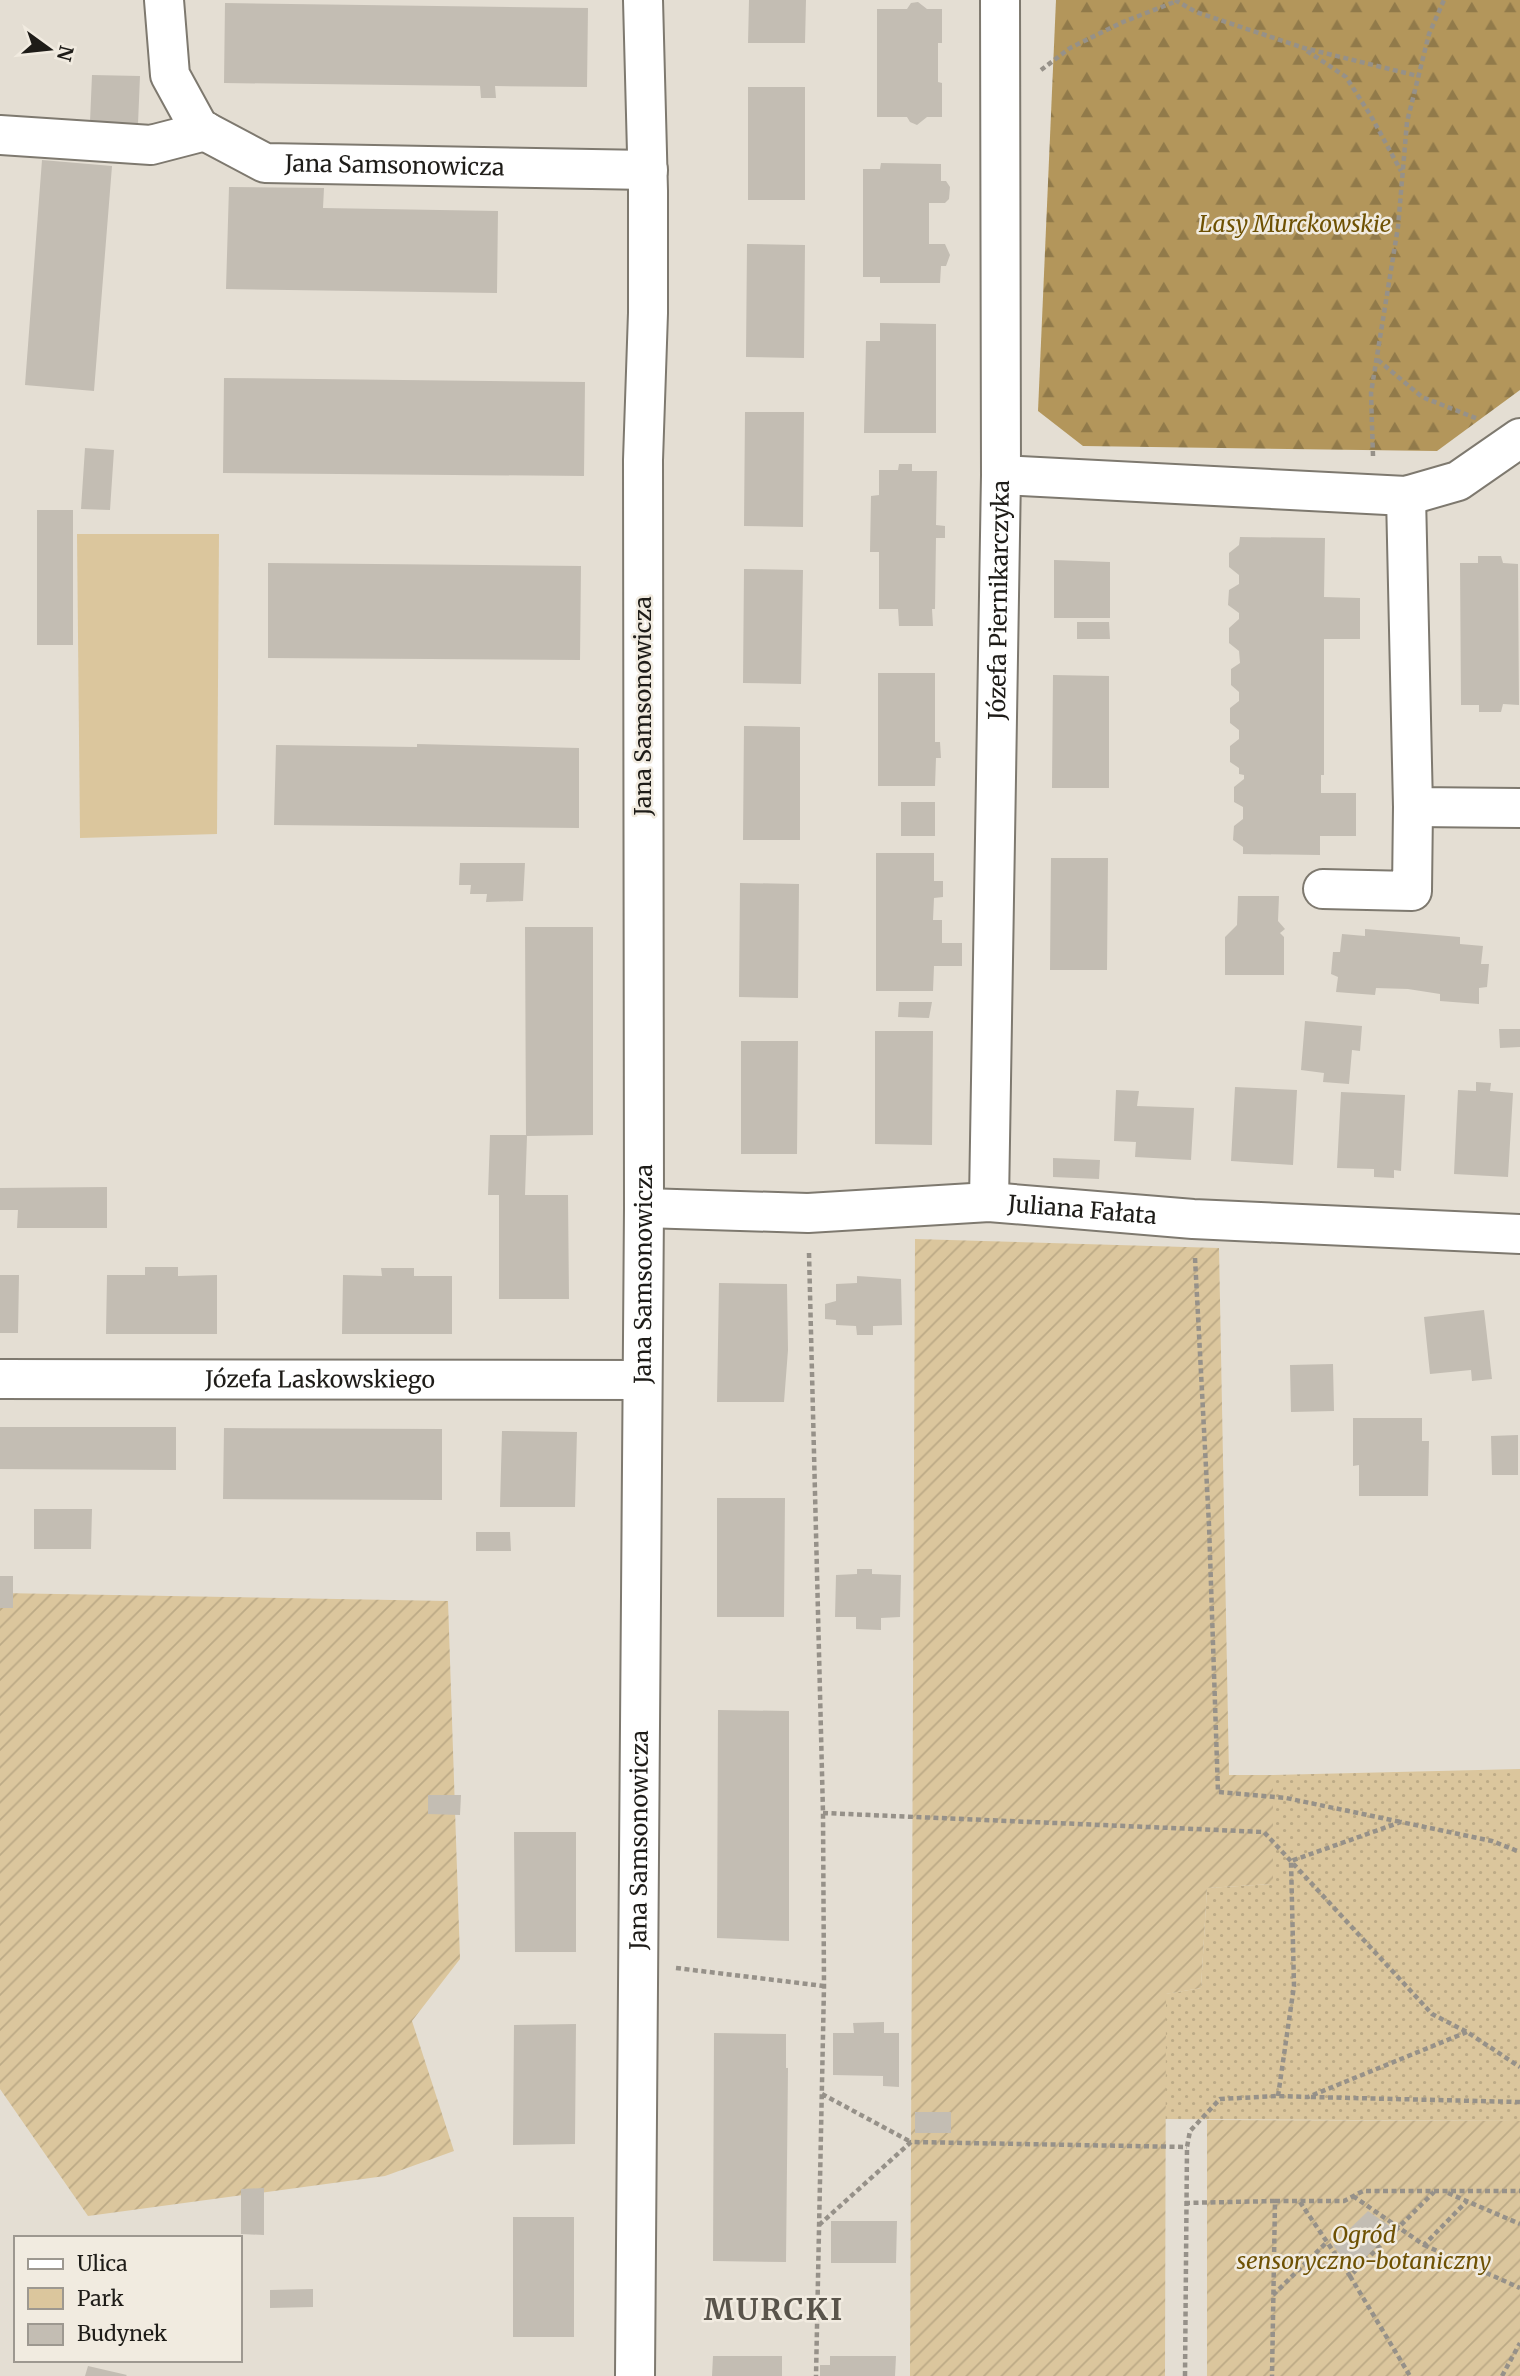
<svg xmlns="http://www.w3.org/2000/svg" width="1520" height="2376" font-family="Merriweather,serif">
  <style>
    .grass { fill: url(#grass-dots) }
    .forest { fill: url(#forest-firs) }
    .park { fill: #dbc69d }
    .garden { fill: url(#garden-furrows) }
    .building { fill: #c3bdb3 }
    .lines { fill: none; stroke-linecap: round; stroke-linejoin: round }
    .minor-casing { stroke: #7e796f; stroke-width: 42 }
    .path { stroke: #969189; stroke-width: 4.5; stroke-dasharray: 5 3.5; stroke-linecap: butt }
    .minor { stroke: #fff; stroke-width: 38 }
    .labels { text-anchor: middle; stroke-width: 5; stroke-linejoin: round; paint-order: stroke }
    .street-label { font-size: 23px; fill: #1e1c18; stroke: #f1ebe0 }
    .park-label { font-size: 23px; font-style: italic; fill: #6e5103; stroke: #f1ebe0 }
    .district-label { font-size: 30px; font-weight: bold; letter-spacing: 2px; fill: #59544b; stroke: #f1ebe0 }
  </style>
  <defs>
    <pattern id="grass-dots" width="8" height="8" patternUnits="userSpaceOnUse" patternTransform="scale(1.75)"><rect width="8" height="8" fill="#dbc69d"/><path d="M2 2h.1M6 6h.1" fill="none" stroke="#bcaa86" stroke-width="1.8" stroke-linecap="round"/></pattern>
    <pattern id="forest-firs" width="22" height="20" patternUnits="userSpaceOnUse" patternTransform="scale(1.75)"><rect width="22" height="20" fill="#b3965b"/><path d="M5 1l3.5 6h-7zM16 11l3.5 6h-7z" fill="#917a4a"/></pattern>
    <pattern id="garden-furrows" width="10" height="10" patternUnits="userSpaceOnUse" patternTransform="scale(1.75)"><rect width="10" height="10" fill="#dbc69d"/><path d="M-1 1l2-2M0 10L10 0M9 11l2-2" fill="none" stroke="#bcaa86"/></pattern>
  </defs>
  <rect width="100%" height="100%" fill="#e4ded3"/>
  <path class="grass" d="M1520 1769V2121L1165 2119V1994L1201 1988 1207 1888 1273 1884V1775Z"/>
  <path class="forest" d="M1056 0H1520V390L1437 451 1083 446 1038 411Z"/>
  <path class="park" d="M77 534H219L217 834 80 838Z"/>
  <path class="garden" d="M915 1239 1219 1248 1229 1775H1273V1884L1207 1888 1201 1988 1166 1994 1165 2376H910Z
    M0 1593 448 1601 460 1959 412 2021 454 2151 385 2176 88 2216 0 2089Z
    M1207 2120 1520 2121V2376H1207Z"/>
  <path class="building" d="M749 0H806L805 43H748Z
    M918 2 927 9H942V43H938V82L942 83V117H927L917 125 910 122 907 117H877V9H907L911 3Z
    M225 3 588 8 587 87 495 86 496 98H481L480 86 224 83Z
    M92 75 140 76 138 124 90 122Z
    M748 87H805V200H748Z
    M42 160 112 166 94 391 25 385Z
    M881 163 941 164V181H946L950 187 949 199 945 203H929V244H945L950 255 946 266H941L940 283H880V277H863V169H880Z
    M229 187 324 188 323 208 498 211 497 293 226 289Z
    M747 244 805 245 804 358 746 357Z
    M880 323 936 324V433H864L866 341H880Z
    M224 378 585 382 584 476 223 473Z
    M745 412H804L803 527 744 526Z
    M85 448 114 450 110 510 81 509Z
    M899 464H912V471H937L936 525 945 526V538H936L935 609H932L933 626H899L898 609H879V552H870L871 496 879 495V470H898Z
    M37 510H73V645H37Z
    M1240 537 1325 538 1324 597 1360 598V639H1324V775H1321V793H1356V836H1320V855L1243 854V847L1233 840 1234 826 1243 819V807L1234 802V787L1244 779V775L1239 774V768L1230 762V746L1239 739V730L1230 723V708L1239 701V692L1231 685V669L1240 663 1239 651 1229 643V628L1239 619V613L1228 605 1229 590 1239 584V575L1229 567V553L1239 545Z
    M1478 556H1501L1503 563 1518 564 1519 705 1503 704 1501 712H1479V705H1461L1460 563H1478Z
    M1054 560 1110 562V618H1054Z
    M268 563 581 566 580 660 268 658Z
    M744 569 803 570 801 684 743 683Z
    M1077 622H1109L1110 639H1077Z
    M878 673H935V742H940L941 758H936L935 786H878Z
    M1053 675 1109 676V788H1052Z
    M744 726 800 727V840H743Z
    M417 744 579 748V828L274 825 276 745 417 747Z
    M901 802H935V836H901Z
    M876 853H934V881H943V897L934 898 933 920H942V943H962V966H934L933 991H876Z
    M1051 858H1108L1107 970H1050Z
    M460 863H525L523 901 486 902 487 894H470L471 885H459Z
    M740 883 799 884 798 998 739 997Z
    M1238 896H1279L1278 921 1285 929 1280 933 1284 937V975H1225V937L1237 925Z
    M525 927H593V1135L527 1136 525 1195H568L569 1299H499V1195H488L490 1135H526Z
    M1365 929 1460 937V944L1483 946 1481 964H1489L1487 987 1479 988V1004L1440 1001V994L1408 989 1376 988 1375 995 1336 992 1338 977 1331 974 1333 952H1340L1342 934 1365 936Z
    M899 1002H932L929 1018 898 1017Z
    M1305 1021 1362 1026 1360 1051 1352 1050 1349 1084 1323 1082 1324 1073 1301 1070Z
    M1499 1029H1520V1047L1500 1048Z
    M875 1031H933L932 1145 875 1144Z
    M741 1041H798L797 1154H741Z
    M1476 1082 1491 1083 1490 1091 1513 1093 1508 1177 1454 1174 1458 1090 1476 1091Z
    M1235 1087 1297 1090 1293 1165 1231 1161Z
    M1116 1090 1139 1091 1137 1106 1194 1108 1191 1160 1135 1157 1136 1142 1114 1141Z
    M1341 1092 1405 1095 1401 1171 1394 1170V1178L1374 1177V1169L1337 1168Z
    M1053 1158 1100 1160 1099 1179 1053 1177Z
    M107 1187V1228H17L18 1210H0V1188Z
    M145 1267H178V1276L217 1275V1334H106L107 1275H145Z
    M381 1268H414V1276H452V1334H342L343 1275 382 1276Z
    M0 1275H19L18 1333H0Z
    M857 1276 901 1279 902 1325 873 1326V1335H857L856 1326 836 1325V1320L825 1319V1304L836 1301V1284L857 1283Z
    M719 1283 787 1284 788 1350 784 1402H717Z
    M1484 1310 1492 1379 1472 1381 1471 1370 1430 1374 1424 1317Z
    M1333 1364 1334 1411 1291 1412 1290 1365Z
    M1353 1418H1422V1441H1429L1428 1496H1359V1465L1353 1466Z
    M0 1427H176V1470L0 1469Z
    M224 1428 442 1429V1500L223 1499Z
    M502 1431 577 1432 575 1507H500Z
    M1518 1435V1475H1492L1491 1436Z
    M717 1498H785L784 1617H717Z
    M34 1509H92L91 1549H34Z
    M476 1532H510L511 1551H476Z
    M857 1569H872V1574L901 1575 900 1617 881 1618V1630L856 1629V1617H835L836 1575 857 1574Z
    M0 1576H13V1608H0Z
    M718 1710 789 1711V1941L717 1938Z
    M428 1795H461L460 1815 428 1814Z
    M514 1832H576V1952H515Z
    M884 2022V2033H899V2087L883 2086V2076L833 2075V2033H854L853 2023Z
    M576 2024 575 2144 513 2145 514 2025Z
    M714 2033 786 2034V2068H788L786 2262 713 2261Z
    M915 2112H951V2133H915Z
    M264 2188V2235L241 2234V2189Z
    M1368 2211 1394 2229 1352 2271 1333 2245Z
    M513 2217H574V2337H513Z
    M831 2221H897L896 2263H831Z
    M313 2289V2307L270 2308V2290Z
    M713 2356H782V2376H712Z
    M830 2356H896L895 2376H820V2365H830Z
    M88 2366 127 2375 126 2376H85Z"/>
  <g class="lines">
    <defs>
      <g id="minor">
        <path id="s1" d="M164 0 170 75 199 128 265 163 648 170"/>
        <path d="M0 135 151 145 205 131"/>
        <path d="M1001 475 1406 496 1458 481 1520 438"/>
        <path d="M1406 496 1413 807 1520 808"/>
        <path d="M1323 889 1412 891 1413 807"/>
        <path id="s2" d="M989 1202 1001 475 1000 0"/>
        <path id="s3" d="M644 1208 808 1213 989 1202 1193 1219 1520 1234"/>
        <path id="s4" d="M0 1379 642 1380"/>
        <path id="s5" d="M635 2376 644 1208 643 460 648 313V191L643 0"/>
      </g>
    </defs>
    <use href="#minor" class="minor-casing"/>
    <path class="path" d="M1175 0 1196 12 1304 48 1418 76
      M1307 51 1346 77 1371 116 1401 171
      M1041 70 1070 48 1123 22 1177 1
      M1378 360 1422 397 1478 419
      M1373 456 1371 393 1398 227 1407 122 1429 34 1444 0
      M809 1253 823 1813 824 1986 816 2376
      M1195 1258 1209 1525 1218 1792 1286 1798 1401 1822
      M823 1813 1264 1832 1432 2014 1467 2032 1520 2067
      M676 1968 824 1986
      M822 2094 911 2142
      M1278 2096 1294 1986 1291 1861 1401 1822 1492 1841 1520 1852
      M1311 2097 1520 2102
      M1448 2193 1520 2224
      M1353 2196 1424 2245 1467 2201
      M1275 2201H1344L1363 2191H1520
      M1300 2202 1350 2276 1434 2192
      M1185 2203 1275 2201 1272 2376
      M819 2225 911 2142 1187 2147
      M1424 2245 1520 2288
      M1350 2276 1410 2376
      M1273 2295 1327 2242
      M1185 2376 1187 2147 1190 2131 1220 2099 1278 2096 1308 2097 1467 2032
      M1502 2376 1520 2343"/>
    <use href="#minor" class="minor"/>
  </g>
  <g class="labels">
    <g class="street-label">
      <text dy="8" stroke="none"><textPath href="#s1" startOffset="340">Jana Samsonowicza</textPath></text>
      <text dy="8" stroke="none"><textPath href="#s2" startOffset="602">Józefa Piernikarczyka</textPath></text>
      <text transform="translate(643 706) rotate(-90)" y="8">Jana Samsonowicza</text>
      <text dy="8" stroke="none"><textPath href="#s3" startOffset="439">Juliana Fałata</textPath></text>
      <text dy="8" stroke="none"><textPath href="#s5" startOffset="1102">Jana Samsonowicza</textPath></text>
      <text dy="8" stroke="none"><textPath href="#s4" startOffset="320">Józefa Laskowskiego</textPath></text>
      <text dy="8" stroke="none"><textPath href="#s5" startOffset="536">Jana Samsonowicza</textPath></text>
    </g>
    <g class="park-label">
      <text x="1295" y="232">Lasy Murckowskie</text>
      <text x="1364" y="2243">Ogród<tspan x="1364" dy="26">sensoryczno-botaniczny</tspan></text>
    </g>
    <g class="district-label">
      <text x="774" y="2320">MURCKI</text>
    </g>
  </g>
  <rect x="14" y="2236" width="228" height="126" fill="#f1ebe0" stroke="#9d9890" stroke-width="2"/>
  <rect x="28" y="2259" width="35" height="10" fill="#ffffff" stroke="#9d9890" stroke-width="2"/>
  <text x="77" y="2271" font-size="21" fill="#1e1c18">Ulica</text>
  <rect x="28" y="2288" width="35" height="21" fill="#dbc69d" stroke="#9d9890" stroke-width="2"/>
  <text x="77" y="2306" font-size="21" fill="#1e1c18">Park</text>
  <rect x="28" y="2324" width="35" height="21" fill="#c3bdb3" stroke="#9d9890" stroke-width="2"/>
  <text x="77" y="2341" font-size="21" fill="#1e1c18">Budynek</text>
  <g transform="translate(49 49) rotate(105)" stroke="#f1ebe0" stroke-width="5" paint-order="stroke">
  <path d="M0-5L12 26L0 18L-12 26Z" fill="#1e1c18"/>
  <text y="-10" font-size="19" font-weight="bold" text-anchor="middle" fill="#1e1c18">N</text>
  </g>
</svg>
